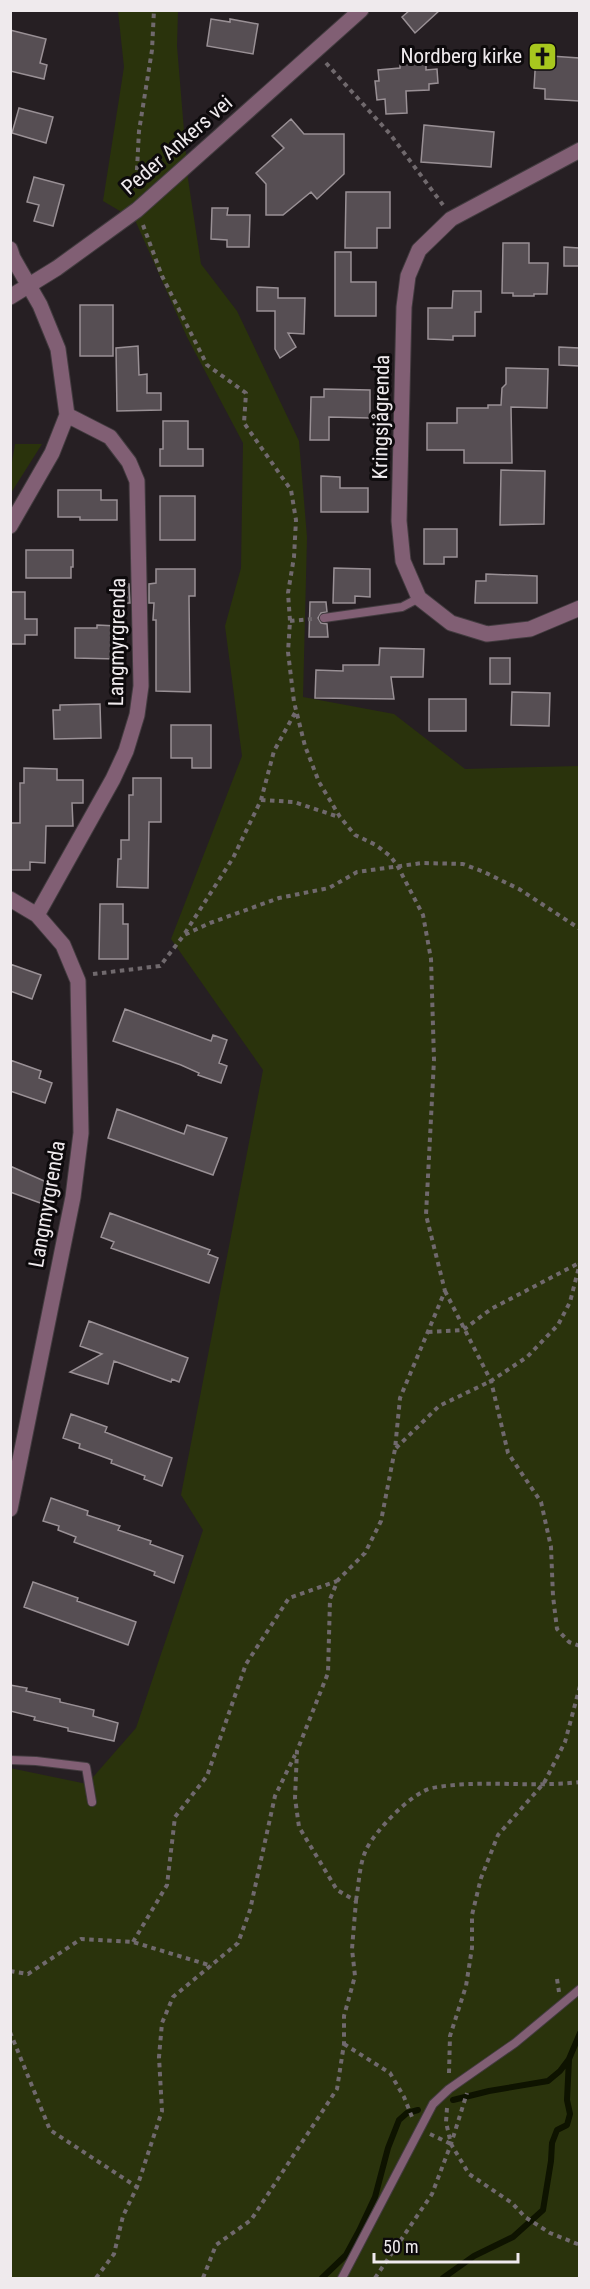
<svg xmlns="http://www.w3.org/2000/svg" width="590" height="2289" font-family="'Roboto Condensed',sans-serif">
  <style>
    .green { fill: #2a330c }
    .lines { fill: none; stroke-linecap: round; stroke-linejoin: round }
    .stream { stroke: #0e1300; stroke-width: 6 }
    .building { fill: #564e53; stroke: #999095; stroke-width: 1.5 }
    .lane-casing { stroke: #423b3f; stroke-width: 10 }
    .street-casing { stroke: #423b3f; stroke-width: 17 }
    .path { stroke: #70696d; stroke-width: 4; stroke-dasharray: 4.5 4.5; stroke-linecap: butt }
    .lane { stroke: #815f74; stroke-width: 8 }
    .street { stroke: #815f74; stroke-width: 15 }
    .labels { text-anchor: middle; stroke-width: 6; stroke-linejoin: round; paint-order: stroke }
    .poi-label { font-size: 21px; fill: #efeaed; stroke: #0d0a0c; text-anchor: end }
    .street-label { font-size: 21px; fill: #efeaed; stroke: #0d0a0c }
  </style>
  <rect width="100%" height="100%" fill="#261f23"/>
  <path class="green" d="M118 11H178L177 46 188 179 201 264 237 311 299 441 307 537 303 697 394 714 465 769 579 766V2278H11L10 1768 87 1784 136 1728 203 1530 181 1495 263 1070 171 939 242 756 225 626 241 568 243 443 187 337 135 220 103 201 124 67Z
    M15 444H42L11 493V468Z"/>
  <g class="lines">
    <path class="stream" d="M453 2100 489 2091 548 2081 560 2071 569 2059 580 2033
      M322 2278 346 2255 359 2231 375 2197 388 2148 399 2120 407 2113 418 2110
      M443 2278 474 2256 513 2237 543 2210 551 2161 552 2143 557 2130 567 2125 570 2114 567 2100 569 2059"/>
  </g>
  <path class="building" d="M410 10H440L415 33 402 17Z
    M211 19 230 22V19L258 24 253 54 207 46Z
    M10 30 46 39 40 63 47 65 44 79 10 71Z
    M536 55 579 58V101L545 99V89L534 88Z
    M426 63V70L437 69 438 83 429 84V90L406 91 407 113 386 114 385 99 377 100 375 81H379L378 70 400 68V65Z
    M19 108 53 117 46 143 12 133Z
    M291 119 304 134H344V174L317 199 311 192 283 215H266V184L256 173 284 148 272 136Z
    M424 125 494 132 491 167 421 162Z
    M34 177 64 185 53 226 34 221 39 205 27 202Z
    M346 192H390V228H377V248H345Z
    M212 208H228L227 215H250L249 247H227V240L211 239Z
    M503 243H529V263H548L547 294H534V296H513V293H502Z
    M564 247 579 248V266H564Z
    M335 252H351V282H376V316H335Z
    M257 287 278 288V298H305L304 334 288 333 296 347 280 358 275 349V311H257Z
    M453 291H481V312H475V336H453V340L428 339V308H452Z
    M80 305H113V356H80Z
    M138 346 139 375 147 374V393H161V410L117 411 116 348Z
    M559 347 579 348V366L559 365Z
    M506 368 548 369 547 408 511 407 512 463H464V450H427V423H457V408H488V405H501L502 388 506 384Z
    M324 389 370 390V418L329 417V440H310L311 397H324Z
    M163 421H188V449H203V466H160V449H163Z
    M501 470 545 471 544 524 500 525Z
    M321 476 340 477V488H368V512H321Z
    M58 490H101V500H117V520H80V517H58Z
    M160 496H195V540H160Z
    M424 529H457V557H444V564H424Z
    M26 550H73V567H71V578H26Z
    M334 568 370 569V597L355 596V603H333Z
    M156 569H195V596H189L190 692 156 691V620H153L154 603H149V584L156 583Z
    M486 574 537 576V603H475L476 581H486Z
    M119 584H129L130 603H119Z
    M10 592H25V619H37V635H25V644H10Z
    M310 602H326L327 612 321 613 318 618 321 623 327 624 328 637H309Z
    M97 625 117 626 116 659 75 658V628H97Z
    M380 648 424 649 423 677H391L394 699 315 698 316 670 343 671V665H379Z
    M490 658H510V684H490Z
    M512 692 550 693 549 726 511 725Z
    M429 699H466V731H429Z
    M100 704 101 738 54 739 53 710H60V705Z
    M171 725H211V768H192V758H171Z
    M24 768 57 769V780H83V803H72L73 826H46L45 863 30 862V870H10V823H20V783H24Z
    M133 778H161V822H149L148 888 117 887 118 859H121V840H129V795H133Z
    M100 904H123V924H128V959H99Z
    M10 964 41 975 32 999 10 991Z
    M125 1009 211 1041 213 1035 227 1040 219 1063 227 1066 221 1083 198 1075 199 1073 181 1065 113 1041Z
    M10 1060 41 1071 39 1078 52 1083 45 1103 10 1091Z
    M117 1109 184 1134 187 1125 227 1138 213 1175 108 1138Z
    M10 1166 51 1184 43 1204 10 1192Z
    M110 1213 210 1250 208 1254 218 1258 209 1283 111 1248 114 1242 101 1237Z
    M89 1321 188 1358 179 1382 172 1379 171 1382 114 1361 108 1384 70 1372 102 1354 80 1346Z
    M71 1414 107 1427 105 1432 172 1458 162 1486 144 1479 145 1476 111 1463 112 1460 79 1448 80 1444 63 1438Z
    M51 1498 88 1511 87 1515 120 1526 118 1530 151 1541 150 1544 183 1556 174 1583 154 1575 155 1572 74 1542 76 1537 58 1530 59 1526 43 1521Z
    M33 1582 78 1598 77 1601 136 1622 128 1645 24 1607Z
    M10 1685 27 1688 26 1691 60 1699V1702L94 1710 93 1716 118 1723 114 1741 68 1731V1728L34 1720 35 1717 10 1711Z"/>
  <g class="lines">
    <defs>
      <path id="lane" d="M324 618 402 607 419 598
        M10 1760 36 1761 86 1767 92 1802
        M342 2278 433 2104 449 2089 515 2043 580 1989"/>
      <path id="street" d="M580 150 451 219 419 250 408 276 404 307 399 521 403 561 419 598 451 623 487 634 530 629 580 608
        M10 249 13 258 40 305 58 349 67 415 52 453 10 526
        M10 297 57 268 137 210 361 10
        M10 899 37 915 63 945 78 981 81 1133 73 1197 10 1509
        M37 915 113 779 126 751 137 715 141 686 137 481 129 462 110 437 67 415"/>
    </defs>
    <use href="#lane" class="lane-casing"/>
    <use href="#street" class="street-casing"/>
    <path class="path" d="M326 63 390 134 443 205
      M136 188 139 131 152 50 154 10
      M143 225 162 276 207 365 246 393 244 423 291 490 296 520 294 557 288 593 290 621 288 652 294 702 305 746 319 782 340 817 355 835 376 845 390 856 397 865 423 915 431 959 434 1060 426 1215 445 1291 400 1398 395 1449 381 1521 365 1553 338 1580 330 1599 328 1673 297 1751 295 1798 299 1827 337 1890 356 1901 352 1949 355 1976 344 2016V2044L337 2089 251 2220 216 2245 203 2278
      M290 621 312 619
      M261 800 294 802 339 817
      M185 933 233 858 261 800 274 751 296 711
      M93 974 160 966 184 935 210 923 279 898 329 888 357 872 422 863 463 864 484 872 519 889 580 929
      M445 1291 491 1381 508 1453 541 1502 551 1547 553 1596 557 1629 569 1642 580 1646
      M428 1332 463 1330 491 1309 579 1263
      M396 1448 439 1406 491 1381 527 1357 558 1325 570 1302 580 1263
      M356 1900C359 1885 359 1865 366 1850 374 1832 412 1792 432 1788 480 1779 531 1788 580 1782
      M133 1942 167 1885 175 1817 207 1776 246 1664 289 1598 337 1581
      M10 1971 28 1974 81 1939 133 1942 212 1966
      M557 1979 559 1992
      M10 2032 50 2130 137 2187
      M344 2044 390 2073 404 2097 412 2117
      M449 2073 450 2036 466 1986 472 1948V1915L481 1878 498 1835 544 1783 565 1742 580 1686
      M447 2108 446 2122 451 2144 469 2174 512 2203 525 2217 550 2233 580 2245
      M430 2134 451 2144
      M96 2278 114 2254 123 2216 137 2187 162 2111 159 2057 162 2023 173 1997 238 1943 250 1910 275 1796 295 1755
      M375 2278 432 2194 451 2144 467 2093"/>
    <use href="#lane" class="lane"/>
    <use href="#street" class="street"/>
  </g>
  <defs>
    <symbol id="church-square" viewBox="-11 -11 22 22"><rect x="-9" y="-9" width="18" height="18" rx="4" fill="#a7c71e" stroke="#0d0a0c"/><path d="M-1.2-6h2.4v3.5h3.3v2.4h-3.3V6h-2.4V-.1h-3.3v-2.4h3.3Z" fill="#111"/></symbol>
  </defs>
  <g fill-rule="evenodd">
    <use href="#church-square" x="526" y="40" width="33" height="33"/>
  </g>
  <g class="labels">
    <g class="poi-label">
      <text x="522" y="63">Nordberg kirke</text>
    </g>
    <g class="street-label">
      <text transform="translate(177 145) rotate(-41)" y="7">Peder Ankers vei</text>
      <text transform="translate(381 417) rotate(-89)" y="7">Kringsjågrenda</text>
      <text transform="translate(117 642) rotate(-89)" y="7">Langmyrgrenda</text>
      <text transform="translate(47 1204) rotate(-80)" y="7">Langmyrgrenda</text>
    </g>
  </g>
  <rect width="590" height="2289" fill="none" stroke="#efeaed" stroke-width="24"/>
  <path d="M374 2253v9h144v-9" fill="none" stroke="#efeaed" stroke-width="3"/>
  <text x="383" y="2253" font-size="18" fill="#efeaed" stroke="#0d0a0c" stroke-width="4.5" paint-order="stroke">50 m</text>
</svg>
